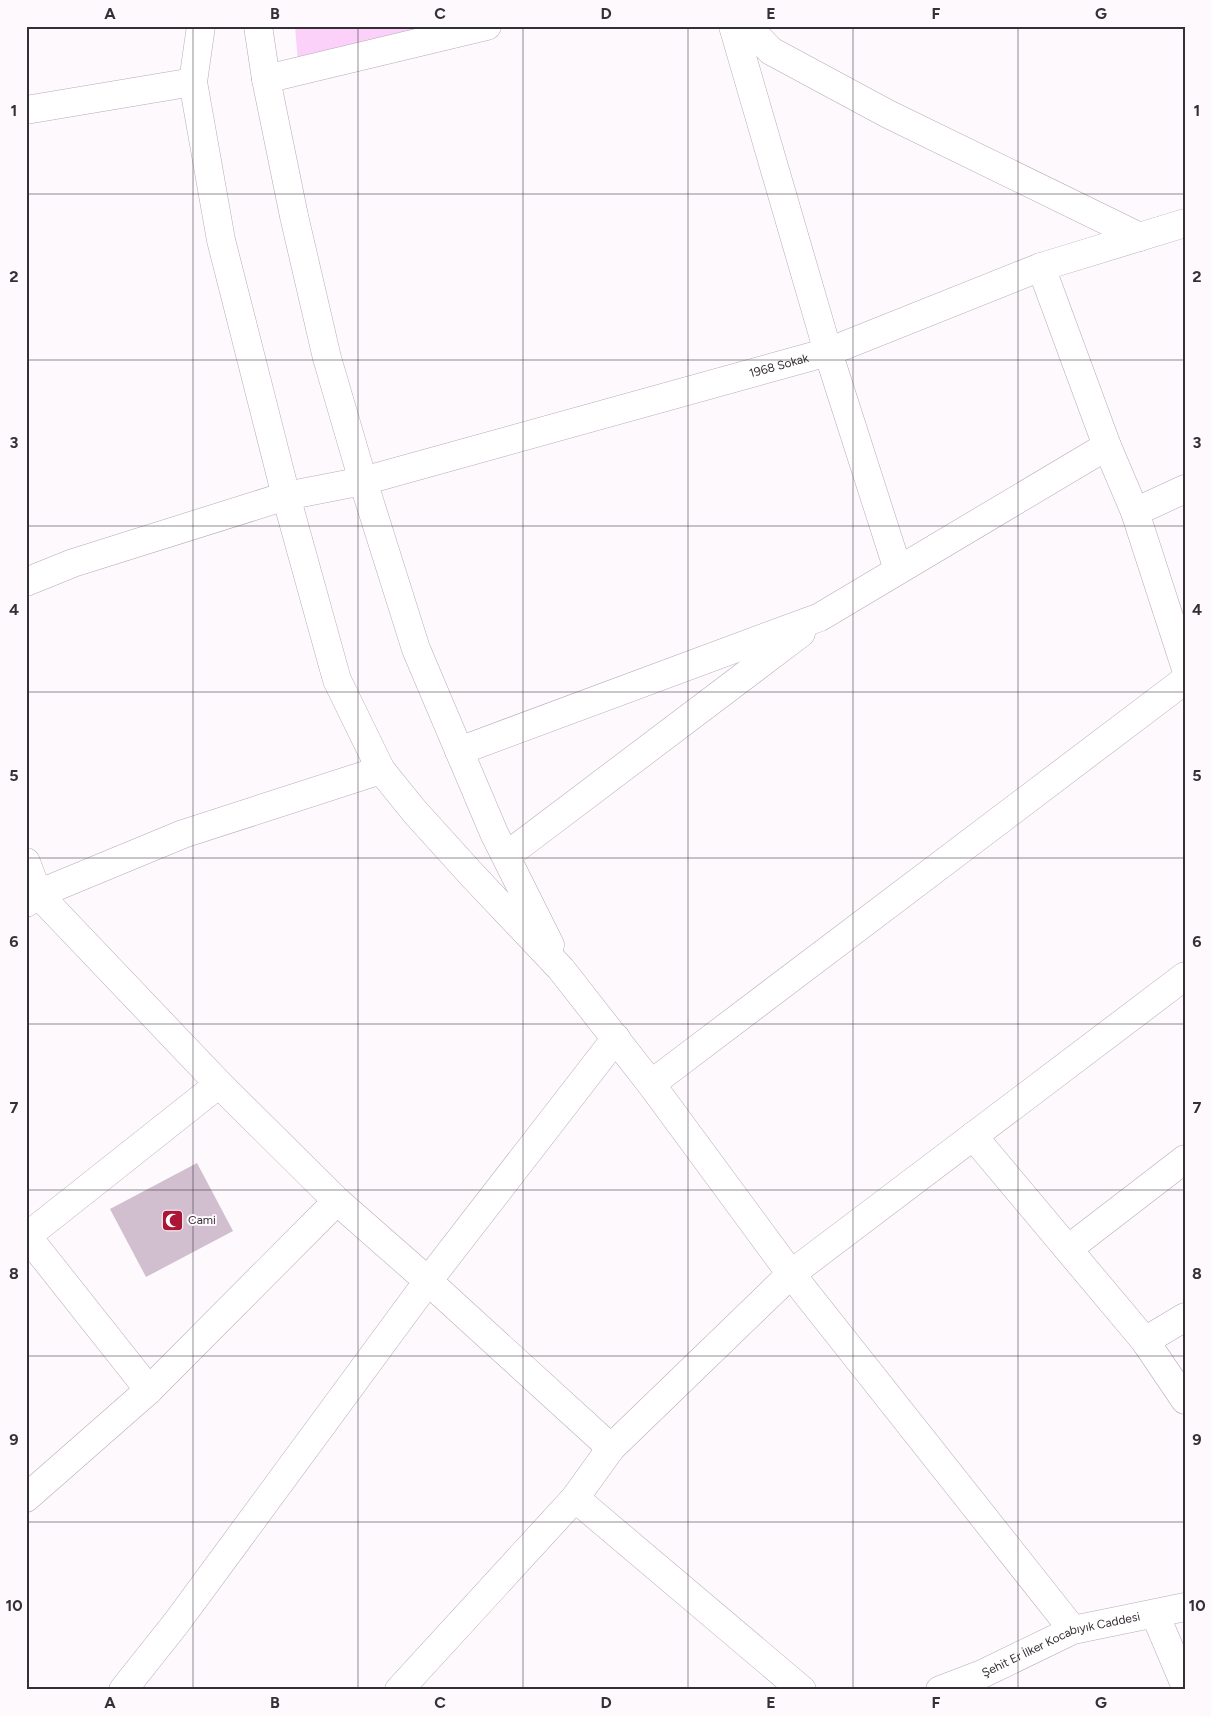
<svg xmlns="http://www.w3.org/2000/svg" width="1211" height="1716" font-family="Figtree,sans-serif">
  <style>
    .green { fill: #fbd0f9 }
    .building { fill: #d1bfd0 }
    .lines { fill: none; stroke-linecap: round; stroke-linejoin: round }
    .minor-casing { stroke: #baa9b9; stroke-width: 29 }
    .major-casing { stroke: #baa9b9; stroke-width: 29 }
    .minor { stroke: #fff; stroke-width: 28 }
    .major { stroke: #fff; stroke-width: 28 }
    .grid { fill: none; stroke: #362f36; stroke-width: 1; stroke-opacity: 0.55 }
    .labels { text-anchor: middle; stroke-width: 4; stroke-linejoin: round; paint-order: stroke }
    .street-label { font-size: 12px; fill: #362f36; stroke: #fdf9fd }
    .poi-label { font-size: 12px; fill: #362f36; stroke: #fdf9fd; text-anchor: start }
    .neatline { fill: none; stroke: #362f36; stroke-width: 2 }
    .grid-label { font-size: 16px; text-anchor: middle; font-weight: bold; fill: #362f36 }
  </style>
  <rect width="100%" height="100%" fill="#fdf9fd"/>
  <path class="green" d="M295 26H436L298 62Z"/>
  <path class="building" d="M197 1163 233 1231 146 1277 110 1209Z"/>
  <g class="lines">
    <defs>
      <g id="minor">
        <path d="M201 26 193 82 221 240 286 496 337 680 381 770 415 812 473 876 561 969 651 1084 791 1274 1073 1630"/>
        <path d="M258 26 266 79 294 216 327 358 363 481 416 649 494 833 550 945"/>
        <path d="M733 26 828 352 898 570"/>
        <path d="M747 26 771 51 888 114 1140 237"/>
        <path d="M266 79 487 26"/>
        <path d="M26 110 193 82"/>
        <path d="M1041 267 1107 446 1135 512 1185 666"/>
        <path d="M1135 512 1185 489"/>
        <path id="s1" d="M26 582 73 563 286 496 363 481 828 352 1041 267 1185 223"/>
        <path d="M459 751 820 617 1107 446"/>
        <path d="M506 856 801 633"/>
        <path d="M26 862 38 894 219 1084 337 1201 428 1281 611 1448"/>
        <path d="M26 903 38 894 183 834 381 770"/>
        <path d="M651 1084 1185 680"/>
        <path d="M973 1136 1145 1341 1185 1400"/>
        <path d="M27 1236 149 1390"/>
        <path d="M26 1237 219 1084"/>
        <path d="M1068 1249 1185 1159"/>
        <path d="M1145 1341 1185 1317"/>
        <path d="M26 1498 149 1390 337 1201"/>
        <path d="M575 1498 802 1690"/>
        <path d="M1155 1614 1185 1685"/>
        <path d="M123 1690 177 1622 428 1281 616 1038"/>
        <path d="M399 1690 575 1498 611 1448 791 1274 1185 976"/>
      </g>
      <g id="major">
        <path id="s2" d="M940 1690 982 1674 1073 1630 1185 1607"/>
      </g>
    </defs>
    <use href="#minor" class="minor-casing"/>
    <use href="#major" class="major-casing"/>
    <use href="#minor" class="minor"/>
    <use href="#major" class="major"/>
  </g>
  <path class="grid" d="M193 26V1690M358 26V1690M523 26V1690M688 26V1690M853 26V1690M1018 26V1690M26 194H1185M26 360H1185M26 526H1185M26 692H1185M26 858H1185M26 1024H1185M26 1190H1185M26 1356H1185M26 1522H1185"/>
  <defs>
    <symbol id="mosque-square" viewBox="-11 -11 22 22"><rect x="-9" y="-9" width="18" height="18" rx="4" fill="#ab1536" stroke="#fdf9fd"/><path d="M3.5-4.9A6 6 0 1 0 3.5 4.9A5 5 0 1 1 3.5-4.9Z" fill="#fff"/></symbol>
  </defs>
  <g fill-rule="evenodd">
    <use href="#mosque-square" x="160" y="1208" width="25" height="25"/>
  </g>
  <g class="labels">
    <g class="street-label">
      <text dy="4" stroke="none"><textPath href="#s1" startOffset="784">1968 Sokak</textPath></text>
      <text dy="4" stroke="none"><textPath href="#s2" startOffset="130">Şehit Er İlker Kocabıyık Caddesi</textPath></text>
    </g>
    <g class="poi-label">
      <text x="188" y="1224">Cami</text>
    </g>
  </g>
  <rect width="1211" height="1716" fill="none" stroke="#fdf9fd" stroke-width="55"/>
  <rect x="28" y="28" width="1156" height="1660" class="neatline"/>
  <g class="grid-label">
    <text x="110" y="19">A</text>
    <text x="275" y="19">B</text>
    <text x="440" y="19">C</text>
    <text x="606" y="19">D</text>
    <text x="771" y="19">E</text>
    <text x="936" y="19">F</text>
    <text x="1101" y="19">G</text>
    <text x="14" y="116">1</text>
    <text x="1197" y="116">1</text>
    <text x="14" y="282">2</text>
    <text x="1197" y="282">2</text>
    <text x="14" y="448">3</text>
    <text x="1197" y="448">3</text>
    <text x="14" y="615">4</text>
    <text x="1197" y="615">4</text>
    <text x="14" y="781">5</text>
    <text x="1197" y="781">5</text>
    <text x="14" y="947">6</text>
    <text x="1197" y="947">6</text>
    <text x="14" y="1113">7</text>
    <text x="1197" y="1113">7</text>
    <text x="14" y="1279">8</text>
    <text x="1197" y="1279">8</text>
    <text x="14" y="1445">9</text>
    <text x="1197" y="1445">9</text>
    <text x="14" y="1611">10</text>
    <text x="1197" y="1611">10</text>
    <text x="110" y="1708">A</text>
    <text x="275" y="1708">B</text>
    <text x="440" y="1708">C</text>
    <text x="606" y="1708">D</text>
    <text x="771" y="1708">E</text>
    <text x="936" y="1708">F</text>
    <text x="1101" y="1708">G</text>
  </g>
</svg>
